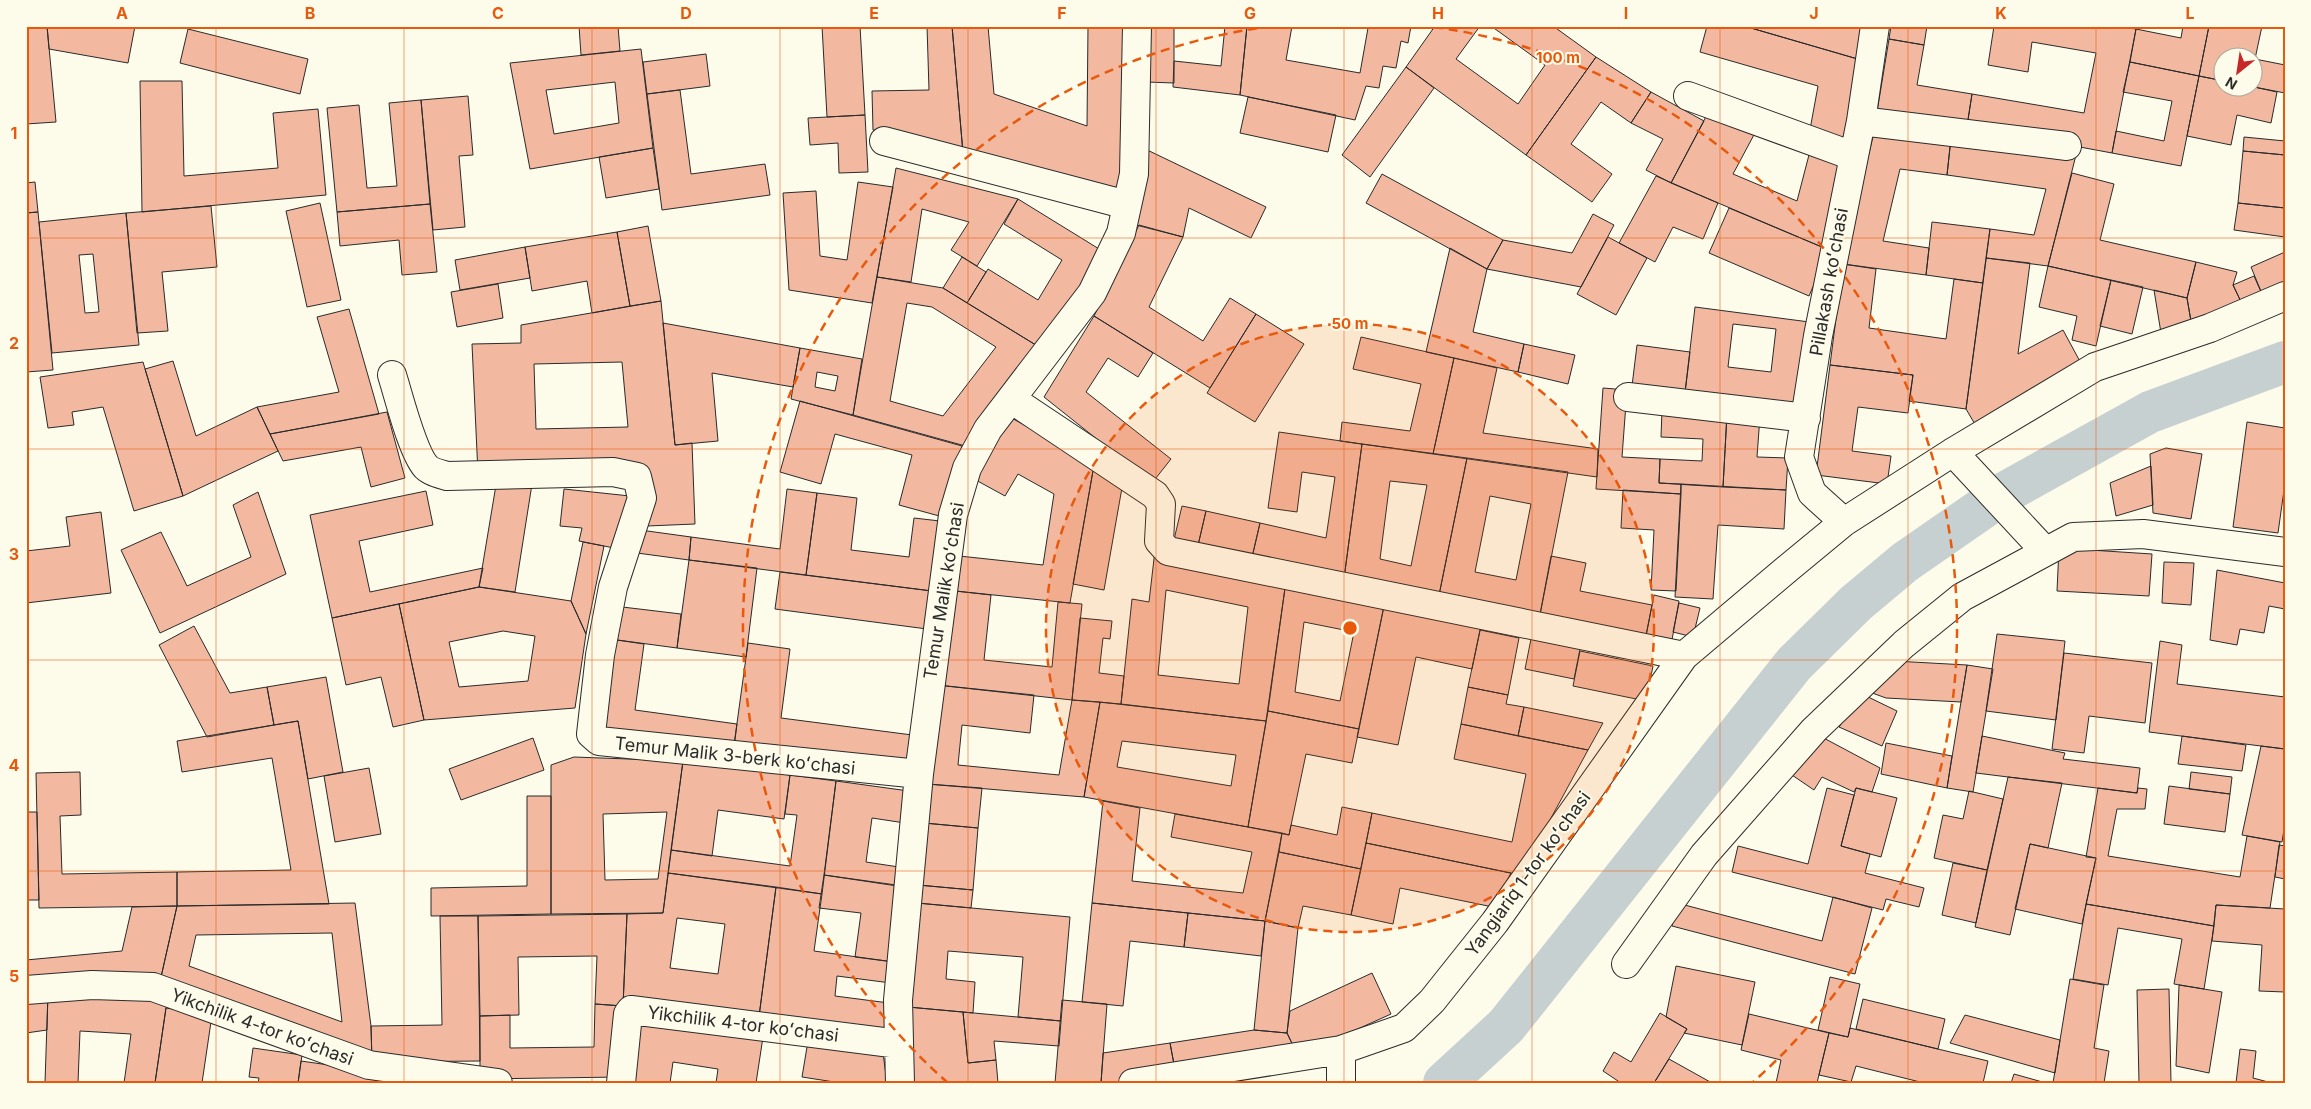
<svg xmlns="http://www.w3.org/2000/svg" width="2311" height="1109" font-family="Inter,sans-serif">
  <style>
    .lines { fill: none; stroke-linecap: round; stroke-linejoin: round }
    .canal { stroke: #c7d0d0; stroke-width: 42 }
    .building { fill: #f2b8a0; stroke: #2b2b2b; fill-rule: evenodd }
    .street-casing { stroke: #2b2b2b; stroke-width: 30 }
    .street { stroke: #fdfbea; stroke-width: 28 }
    .grid { fill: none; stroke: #e8590c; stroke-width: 1; stroke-opacity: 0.55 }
    .ring { fill: none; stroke: #e8590c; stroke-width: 2.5; stroke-dasharray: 9 6 }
    .labels { text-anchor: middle; stroke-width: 4; stroke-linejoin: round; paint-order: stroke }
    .street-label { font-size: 18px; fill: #2b2b2b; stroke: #fdfbea }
    .centre { fill: #e8590c; stroke: #fdfbea; stroke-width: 2.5 }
    .ring-label { font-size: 15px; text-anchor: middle; font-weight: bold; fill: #e8590c; stroke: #fdfbea; stroke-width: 4; stroke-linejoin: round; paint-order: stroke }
    .neatline { fill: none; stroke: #e8590c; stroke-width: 2 }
    .grid-label { font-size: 16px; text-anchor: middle; font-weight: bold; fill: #e8590c }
  </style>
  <rect width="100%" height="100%" fill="#fdfbea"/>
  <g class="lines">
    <path class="canal" d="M1444 1083 1506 1026 1794 664 1856 603 1905 562 2006 492 2150 412 2285 362"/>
  </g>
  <path class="building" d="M26 26H47L56 122 26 124Z
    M47 26H135L128 63 49 49Z
    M579 26H618L620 51 581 55Z
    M822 26H860L865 115 827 117Z
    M927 26H952L963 153 873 130 872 91 929 90Z
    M952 26H988L994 94 1087 126 1088 26H1126L1124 200 963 153Z
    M1146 26H1174V83L1146 82Z
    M1225 26H1247L1240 95 1173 87 1174 61 1221 66Z
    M1247 26H1292L1286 60 1360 73 1368 28 1355 26H1411L1408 43 1401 41 1396 68 1383 66 1379 88 1366 86 1355 120 1240 95Z
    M1435 26H1480L1456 59 1518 104 1545 65 1491 26H1553L1596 57 1526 155 1406 67Z
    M1707 26H1744L1868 62 1853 144 1809 135 1818 86 1700 52Z
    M1744 26H1872L1868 62Z
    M1891 26H1927L1924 45 1889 39Z
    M1994 26H2119L2136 29 2112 153 1967 126 1972 94 2084 113 2096 53 2032 42 2028 72 1988 65Z
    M2183 26H2209L2199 76 2130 62 2136 29 2181 38Z
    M2209 26H2262L2255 59 2285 65V93L2254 87V58H2224V81L2199 76Z
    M188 29 308 59 300 94 180 63Z
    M1889 39 1924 45 1917 85 1972 94 1967 126 1877 112Z
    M641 49 653 148 530 169 510 63ZM615 82 619 123 554 134 546 90Z
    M706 54 710 86 647 94 643 62Z
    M1596 57 1651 92 1631 123 1601 102 1571 144 1612 174 1592 202 1526 155Z
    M2130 62 2199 76 2181 166 2112 153 2116 131 2164 141 2172 101 2123 92Z
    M1406 67 1434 88 1370 177 1342 155Z
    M2199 76 2224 81V88L2254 87 2277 92 2271 123 2237 115 2231 145 2187 136Z
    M140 81H182L184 176 278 168 273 113 318 109 326 195 142 212Z
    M680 90 691 174 765 164 770 195 662 210 647 94Z
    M1651 92 1704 121 1671 183 1646 170 1663 139 1631 123Z
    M468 96 473 155 459 156 465 227 433 230 421 100Z
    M1248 97 1336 115 1328 152 1240 133Z
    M421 100 430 204 337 212 327 108 359 105 367 188 397 186 389 103Z
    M1711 107 1756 131 1733 174 1797 201 1810 151 1851 161 1829 250 1671 183Z
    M865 115 868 172 839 173 838 143 810 145 808 118Z
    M1875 128 1951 138 1947 175 1900 169 1883 241 1929 248 1926 275 1843 264Z
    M2244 137 2285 141V155L2243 151Z
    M1951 138 2076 155 2048 266 1986 258 1990 229 2034 235 2046 189 1947 175Z
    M1141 147 1266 207 1251 238 1189 208 1183 237 1136 225Z
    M653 148 659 189 606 198 599 157Z
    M2243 151 2285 155V208L2238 203Z
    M896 168 1018 199 977 266 951 250 969 222 922 209 911 282 877 277Z
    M2072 173 2114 184 2100 240 2196 262 2187 298 2048 266Z
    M1382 174 1503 240 1487 269 1366 203Z
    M1656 176 1718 203 1703 239 1673 227 1655 262 1619 243Z
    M35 182 38 212 26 213V183Z
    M858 182 893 187 872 303 789 290 783 193 816 191 820 256 847 260Z
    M1018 199 1104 252 1044 350 967 303 988 269 1038 300 1062 260 1004 224Z
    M320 203 341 300 307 307 286 211Z
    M2238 203 2285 208V237L2234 230Z
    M430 204 437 272 402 275 399 240 340 246 337 212Z
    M211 206 217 267 162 272 168 331 137 333 126 213Z
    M1729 208 1829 250 1809 296 1709 253Z
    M38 212 53 370 26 372V213Z
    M126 213 139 345 52 353 39 222ZM93 254 99 312 85 313 79 255Z
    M1593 214 1614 225 1581 287 1487 269 1503 240 1572 253Z
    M1932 222 1990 229 1983 283 1926 275Z
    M1139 225 1183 237 1149 307 1203 341 1230 298 1256 314 1210 388 1094 316Z
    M648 226 661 301 630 306 617 232Z
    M617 232 630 306 592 313 587 281 532 291 525 247Z
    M1608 237 1647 258 1616 315 1577 294Z
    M525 247 530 278 460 290 455 260Z
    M1450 248 1487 269 1473 332 1524 344 1518 372 1426 352Z
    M2285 252V293L2265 301 2251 267Z
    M962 257 986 272 967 303 943 288Z
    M1986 258 2030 263 2018 354 2063 330 2083 367 1976 426 1966 409Z
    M2196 262 2237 272 2233 285 2243 306 2192 327 2187 298Z
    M1843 264 1876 269 1869 328 1946 339 1954 279 1983 283 1966 409 1909 401 1913 375 1830 365Z
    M2048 266 2111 280 2096 346 2072 340 2077 316 2039 307Z
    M2254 276 2265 301 2245 310 2233 285Z
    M877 277 943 288 1044 350 969 447 853 415ZM907 303 932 307 996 347 943 416 890 401Z
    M2111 280 2143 287 2132 334 2100 326Z
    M498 284 503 318 457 327 451 292Z
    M2154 290 2187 298 2192 327 2161 333Z
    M661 301 675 445 692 443 695 524 647 526 644 469 478 474 472 344 521 343V325ZM622 362 628 427 536 429 534 364Z
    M1695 307 1817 323 1806 416 1684 401ZM1733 324 1776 329 1771 372 1728 367Z
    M349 309 379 414 270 434 257 407 339 392 317 317Z
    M1256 314 1304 344 1255 422 1207 393Z
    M1094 316 1153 353 1138 377 1108 358 1086 392 1171 459 1152 483 1044 397Z
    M663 323 800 348 793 387 712 373 718 441 675 445Z
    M1361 337 1454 358 1433 454 1340 441 1342 422 1410 431 1421 384 1353 369Z
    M1524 344 1575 355 1568 384 1518 372Z
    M1637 345 1690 352 1684 401 1631 394Z
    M800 348 862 359 853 415 791 399ZM817 372 838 376 835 391 815 387Z
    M1454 358 1497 368 1483 433 1598 449 1597 477 1433 454Z
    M173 361 196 436 257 407 278 451 183 496 145 369Z
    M143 362 183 496 134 511 103 407 72 412 74 425 48 428 40 377Z
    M1830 365 1913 375 1908 413 1858 407 1852 451 1891 456 1887 484 1816 475Z
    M1603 388 1627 390 1622 457 1660 459 1659 483 1681 484V494L1596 489Z
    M800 401 962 446 943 517 899 505 912 455 835 434 821 484 780 472Z
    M1662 410 1727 414 1723 487 1659 483 1660 459 1702 461 1703 439 1661 437Z
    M387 412 405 478 371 487 361 447 283 461 270 434Z
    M1727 414 1760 416 1757 457 1788 458 1786 490 1723 487Z
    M1010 417 1094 465 1070 603 946 590 950 555 1043 565 1054 494 1018 474 1005 496 974 479Z
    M2247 422 2285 428V483L2278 533 2233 527Z
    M1279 432 1362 444 1343 586 1250 566 1260 523 1326 538 1335 477 1302 472 1297 512 1268 508Z
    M1362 444 1467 458 1437 605 1343 586ZM1390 481 1427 485 1411 566 1380 559Z
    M2166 448 2202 454 2191 519 2153 513 2150 454Z
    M1467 458 1568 472 1538 625 1437 605ZM1490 496 1531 504 1516 580 1475 572Z
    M1094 465 1123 482 1104 590 1073 584Z
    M2151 466 2153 505 2116 516 2110 483Z
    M532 484 515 592 479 587 496 485Z
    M1681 484 1786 490 1784 529 1718 525 1713 599 1675 597Z
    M564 489 630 496 619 549 579 541 582 528 560 526Z
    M787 489 817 493 806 575 689 560 691 537 780 549Z
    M1623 490 1681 494 1676 591 1651 590 1654 530 1621 528Z
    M426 491 433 525 359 541 370 592 483 568 479 587 332 618 310 515Z
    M258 492 286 574 160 633 121 550 161 532 187 586 251 557 233 505Z
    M817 493 857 498 851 550 909 557 914 518 940 521 932 591 806 575Z
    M1182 506 1206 511 1196 554 1172 548Z
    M1206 511 1260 523 1250 566 1196 554Z
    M101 512 111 593 26 603V551L70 546 66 517Z
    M640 530 691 537 689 560 637 553Z
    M583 542 604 546 586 634 571 601Z
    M2059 548 2152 554 2149 596 2057 591Z
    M1155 550 1286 581 1266 721 1121 704 1132 599 1149 602ZM1166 590 1248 607 1239 684 1158 675Z
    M1551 556 1586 563 1580 591 1652 605 1644 646 1538 625Z
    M689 560 757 568 746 657 677 648Z
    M2164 562 2194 563 2191 605 2162 603Z
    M2217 570 2285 583V609L2269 606 2264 633 2240 629 2237 645 2210 640Z
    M780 572 932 591 927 629 775 609Z
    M1286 581 1385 601 1359 729 1268 711ZM1304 622 1354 632 1340 701 1295 692Z
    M479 587 571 601 586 634 575 708 424 720 399 604ZM503 631 535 636 528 681 459 687 449 642Z
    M946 590 991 595 984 660 1052 667 1058 602 1082 604 1072 700 937 685Z
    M1654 595 1679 601 1670 651 1644 646Z
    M1385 601 1482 621 1472 669 1416 657 1398 745 1357 737Z
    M1679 603 1700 608 1693 637 1673 632Z
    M399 604 424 720 393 727 381 677 346 685 332 618Z
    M614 606 681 614 677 648 610 639Z
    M1080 618 1112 621 1110 639 1103 638 1099 673 1124 676 1121 704 1072 700Z
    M194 626 230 693 267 687 274 725 207 737 159 645Z
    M1480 630 1519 638 1508 695 1468 687Z
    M1532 634 1581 644 1574 679 1525 669Z
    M1997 634 2065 641 2056 720 1986 711Z
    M610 639 644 644 635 710 737 724 733 755 597 737Z
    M2160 641 2182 645 2177 684 2285 697V749L2149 732Z
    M748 643 790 649 781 718 920 736 915 769 734 745Z
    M1580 651 1653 666 1646 701 1573 686Z
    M2064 653 2152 663 2145 723 2089 716 2084 753 2052 749Z
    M1894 661 1967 665 1961 702 1886 698 1864 690Z
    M1967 665 1993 669 1973 792 1947 788Z
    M326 677 343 772 308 779 298 721 274 725 267 687Z
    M937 685 1034 695 1030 733 962 725 958 765 1059 775 1072 700 1100 702 1084 797 927 784Z
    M1468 687 1508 695 1506 704 1524 707 1518 736 1461 724Z
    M1862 694 1897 711 1882 746 1839 727Z
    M1100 702 1266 721 1248 827 1084 797ZM1122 741 1236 755 1231 786 1117 767Z
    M1524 707 1603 723 1588 750 1518 736Z
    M1268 711 1359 729 1352 763 1306 754 1289 835 1248 827Z
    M298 721 329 904 177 906V872L291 870 272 758 182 772 177 741Z
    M1461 724 1588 750 1520 875 1366 843 1372 813 1512 842 1526 774 1454 759Z
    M1818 735 1880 768 1872 792 1856 788 1854 792 1822 777 1814 790 1789 773Z
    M1982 736 2065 753 2063 759 2140 768 2137 793 1976 773Z
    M2182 736 2246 745 2242 771 2178 764Z
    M533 738 544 770 461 800 449 769Z
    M1886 743 1952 756 1947 788 1881 774Z
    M2261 746 2285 749V823L2282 842 2242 835Z
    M574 757 683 761 663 913 551 914V765ZM667 812 658 879 605 880 603 814Z
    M683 761 790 775 784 819 718 810 712 856 671 850Z
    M369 768 381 834 335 842 324 776Z
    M80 772 81 815 60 816 62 874 177 872V906L39 908 36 773Z
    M2191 772 2232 777 2230 794 2189 789Z
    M790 775 836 781 822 894 668 873 671 850 790 866 797 815 785 814Z
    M2008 777 2062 783 2048 848 2030 844 2010 935 1975 927Z
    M836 781 909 791 905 823 872 818 866 862 899 867 896 885 824 875Z
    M927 784 982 788 978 828 924 823Z
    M2169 786 2230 794 2225 832 2164 824Z
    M1827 788 1854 795 1841 846 1870 854 1865 873 1924 888 1919 907 1886 899 1883 910 1732 872 1738 846 1808 864Z
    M1856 788 1897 798 1881 857 1841 846Z
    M2098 788 2137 793 2138 788 2147 789 2145 809H2117L2108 856 2240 877 2247 836 2280 842 2270 908 2216 905 2214 926 2086 904 2096 858 2086 857Z
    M1969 791 2003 799 1987 870 1934 858 1943 815 1963 819Z
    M527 796H551V914L431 916V888L527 886Z
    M1103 801 1140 808 1132 881 1243 893 1252 852 1171 837 1175 814 1282 833 1265 921 1092 903Z
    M1342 807 1372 813 1361 869 1279 852 1282 833 1289 835 1291 825 1337 835Z
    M26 812H37L39 900H26Z
    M924 823 978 828 973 890 918 885Z
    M1366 843 1511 873 1493 907 1400 888 1393 924 1351 915Z
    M2030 844 2096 858 2082 924 2015 909Z
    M2279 845 2285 846V879L2275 877Z
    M1279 852 1361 869 1351 915 1303 906 1298 928 1265 921Z
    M1953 863 1987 870 1976 923 1942 915Z
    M668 873 776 887 758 1024 623 1006 627 914 663 913ZM677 918 725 924 718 974 670 968Z
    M824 875 904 887 894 962 855 957 861 913 819 908Z
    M918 885 973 890 971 908 917 903Z
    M776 887 822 894 814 951 894 962 891 983 837 976 835 996 889 1003 884 1040 758 1024Z
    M1833 897 1872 908 1855 974 1672 926 1677 903 1822 941Z
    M355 903 371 1026 372 1062 159 986 177 906ZM332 933 342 1022 189 966 196 935Z
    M917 903 1070 917 1061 1021 1018 1017 1023 957 948 951 946 979 975 982 973 1013 908 1007Z
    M1092 903 1188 913 1184 947 1130 941 1123 1006 1082 1002Z
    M2086 904 2214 926 2204 989 2174 984 2182 939 2118 928 2108 985 2073 979Z
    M2216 905 2285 909V992L2259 991 2262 945 2212 941Z
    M177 906 159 986 26 985V960L122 951 132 907Z
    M1188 913 1265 921 1261 956 1184 947Z
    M627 914 623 1006 595 1004 597 956 518 957 519 1015 480 1016 478 916Z
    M440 916H478L480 1061 372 1062 371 1026 442 1025Z
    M1265 921 1298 928 1287 1033 1254 1030Z
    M1676 966 1755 982 1742 1045 1684 1033 1687 1029 1666 1017Z
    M1372 973 1391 1014 1298 1056 1287 1033 1290 1011Z
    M1830 977 1860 984 1848 1037 1818 1030Z
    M2070 979 2104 985 2094 1048 2109 1051 2104 1083H2053Z
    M2179 985 2222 992 2209 1073 2176 1066Z
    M2169 989 2171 1083H2139L2137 990Z
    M48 992 167 1001 155 1083H124L131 1034 80 1031 78 1083H45Z
    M48 992 47 1030 26 1033V996Z
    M1863 999 1945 1019 1938 1049 1856 1029Z
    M1062 1000 1107 1004 1101 1083H1055Z
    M595 1004 623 1006 621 1077 480 1079V1016L510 1015V1048L594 1047Z
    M908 1007 963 1012 968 1063 996 1060 998 1083H907Z
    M166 1008 212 1015 202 1083H155Z
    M963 1012 1061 1021 1059 1046 994 1041 996 1060 968 1063Z
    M1660 1013 1687 1029 1654 1083H1621L1603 1071 1614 1052 1631 1062Z
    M1749 1014 1829 1033 1817 1083H1776L1781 1060 1741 1050Z
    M1965 1015 2060 1040 2055 1073 1950 1043Z
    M640 1017 763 1037 756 1083H716L718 1069 673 1062 670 1083H629Z
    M1850 1028 1988 1061 1983 1083H1924L1856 1066 1851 1082 1819 1075 1829 1033 1848 1037Z
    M1254 1030 1287 1033 1298 1056 1176 1075 1170 1043Z
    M808 1041 883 1053 887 1083H841L802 1077Z
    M1170 1043 1176 1075 1125 1083H1101L1103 1053Z
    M253 1048 302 1055 298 1083H258L259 1078 249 1077Z
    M2240 1049 2256 1051 2253 1078 2272 1083H2236Z
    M1669 1059 1712 1083H1654Z
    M301 1061 454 1083H298Z
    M2014 1074 2046 1083H2011Z"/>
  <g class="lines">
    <defs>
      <path id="street" d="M1688 96 1853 156
        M1861 121 2067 146
        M884 141 1127 205
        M392 375C399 397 412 451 426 467 431 472 440 474 447 476L613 472 637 477 642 498 613 587 600 655 591 734 599 741 919 774
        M1628 397 1806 418
        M1011 399 1155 495 1161 504 1159 541 1168 551 1684 656
        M1953 452 2045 551
        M1844 522 1812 493 1799 457 1818 336 1861 121 1875 26
        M1626 964 1704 855 1814 730 1904 644 1962 597 2073 537 2143 534 2285 552
        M26 990 92 985 153 987 369 1065 498 1083
        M1341 1050V1083
        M621 1083 628 1014 631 1010 899 1044
        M900 1083 898 1000 919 774 953 515 967 468 988 429 1092 293 1121 233 1134 174 1137 26
        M1133 1083 1341 1050 1404 1028 1432 1001 1495 922 1684 656 1787 569 1844 522 1953 452 2095 367 2210 328 2285 296"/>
    </defs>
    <use href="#street" class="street-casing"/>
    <use href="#street" class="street"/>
  </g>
  <path class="grid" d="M216 26V1083M404 26V1083M592 26V1083M780 26V1083M968 26V1083M1156 26V1083M1344 26V1083M1532 26V1083M1720 26V1083M1908 26V1083M2096 26V1083M26 238H2285M26 449H2285M26 660H2285M26 871H2285"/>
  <circle cx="1350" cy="628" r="304" fill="#e8590c" fill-opacity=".12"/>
  <g class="ring">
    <circle cx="1350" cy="628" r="304"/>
    <path d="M948 1083A607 607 0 0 1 1266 27M1434 27A607 607 0 0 1 1752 1083"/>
  </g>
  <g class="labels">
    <g class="street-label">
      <text transform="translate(1829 282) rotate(-80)" y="6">Pillakash koʻchasi</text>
      <text transform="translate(944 591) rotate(-81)" y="6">Temur Malik koʻchasi</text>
      <text transform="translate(735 756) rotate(6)" y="6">Temur Malik 3-berk koʻchasi</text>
      <text transform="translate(1528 874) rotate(-54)" y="6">Yangiariq 1-tor koʻchasi</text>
      <text transform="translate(743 1024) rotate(7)" y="6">Yikchilik 4-tor koʻchasi</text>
      <text transform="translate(262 1027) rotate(20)" y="6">Yikchilik 4-tor koʻchasi</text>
    </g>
  </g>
  <circle cx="1350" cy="628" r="8" class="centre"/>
  <g class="ring-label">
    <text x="1558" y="63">100 m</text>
    <text x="1350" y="329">50 m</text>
  </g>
  <rect width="2311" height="1109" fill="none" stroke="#fdfbea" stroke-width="55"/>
  <g transform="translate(2238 72) rotate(210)"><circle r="24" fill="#fdfbea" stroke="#a9a89e"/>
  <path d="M0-4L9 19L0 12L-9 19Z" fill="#c62828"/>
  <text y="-8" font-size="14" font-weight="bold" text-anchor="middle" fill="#2b2b2b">N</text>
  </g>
  <rect x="28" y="28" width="2256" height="1054" class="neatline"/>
  <g class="grid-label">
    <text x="122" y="19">A</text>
    <text x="310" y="19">B</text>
    <text x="498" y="19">C</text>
    <text x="686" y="19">D</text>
    <text x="874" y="19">E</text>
    <text x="1062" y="19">F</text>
    <text x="1250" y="19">G</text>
    <text x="1438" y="19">H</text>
    <text x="1626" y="19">I</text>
    <text x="1814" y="19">J</text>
    <text x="2001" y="19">K</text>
    <text x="2190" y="19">L</text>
    <text x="14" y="139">1</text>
    <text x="14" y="349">2</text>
    <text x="14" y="560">3</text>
    <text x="14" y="771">4</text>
    <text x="14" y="982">5</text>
  </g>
</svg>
